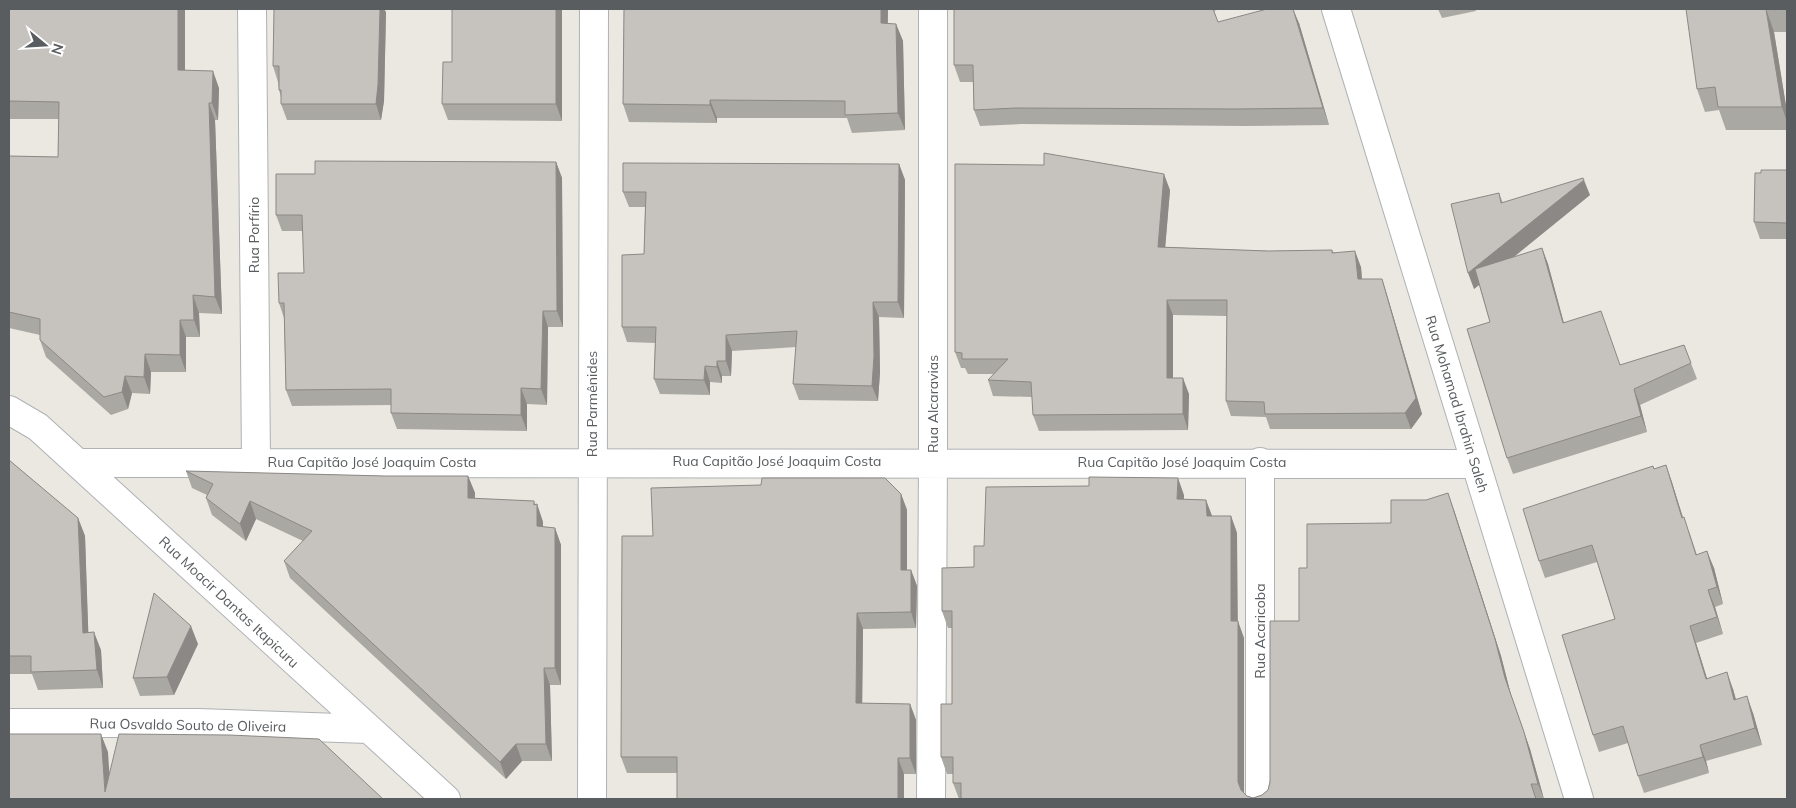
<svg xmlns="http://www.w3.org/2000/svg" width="1796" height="808" font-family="Mulish,sans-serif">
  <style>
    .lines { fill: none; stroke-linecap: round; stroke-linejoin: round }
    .minor-casing { stroke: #aeb2b5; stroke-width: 30 }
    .minor { stroke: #fff; stroke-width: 28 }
    .wall { fill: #aaa8a3 }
    .shaded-wall { fill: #8b8885 }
    .building { fill: #c6c3be; stroke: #8b8885 }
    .labels { text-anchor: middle; stroke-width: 5; stroke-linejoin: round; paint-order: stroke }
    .street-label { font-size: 14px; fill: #595d60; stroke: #fff }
  </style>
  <rect width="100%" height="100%" fill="#eae8e1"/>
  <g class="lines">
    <defs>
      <path id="minor" d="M252 9 256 462
        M1336 9 1579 799
        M9 410 38 427 446 799
        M79 463C545 459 1010 461 1475 464
        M9 723H198L368 729
        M592 799 594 9
        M931 799 933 461V9
        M1260 799V462"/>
    </defs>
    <use href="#minor" class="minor-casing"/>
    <use href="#minor" class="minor"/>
  </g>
  <path class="wall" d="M9 9 185 70 219 88 218 120H215L222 314 199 313 200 337H186V372H151L150 394 132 393 128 409 111 415 46 357 40 340V335L9 328V156L58 157 59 119H9Z
    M562 9V121L448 120 442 104Z
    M624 9H888V24H896L903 41 905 130 852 133 847 118H717V123L629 122 623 104Z
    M959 9H1220L1214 11 1218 22 1299 23 1329 125 1244 126 1022 124 980 126 974 110 973 82H960L954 65Z
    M1438 9H1475L1476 11 1442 18Z
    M1752 9H1787V32H1774L1787 112V130H1726L1719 110 1705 112 1697 89Z
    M386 12 384 101 381 120H287L281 104V97L279 90 278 82 273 66Z
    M556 162 562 178 563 327H548L547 405 527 404V431L397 429 391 413V405L292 406 286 390 284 318 279 303 304 273 303 231H282L276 215 315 174Z
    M899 164 905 180 904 318 879 317 880 372 878 401 799 400 793 384 796 347 732 351 731 376H722V383L710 382V395L660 394 654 379 655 343 627 342 622 327 644 254 645 207H629L623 192Z
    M1787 170V239H1760L1754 222 1761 173Z
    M1170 190 1165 247 1268 251 1332 250 1333 252 1361 267 1362 279H1382L1387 295 1422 414 1411 429H1270L1266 417 1231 416 1226 401 1227 316 1173 315V378L1189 394 1188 430 1039 431 1033 415 1032 397 993 396 988 380 994 374H968L965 368H961L955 352Z
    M1499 193 1503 203 1590 195 1514 257 1542 248 1548 264 1564 323 1621 365 1684 345 1697 379 1640 405 1647 432 1513 474 1507 458 1490 322 1479 285 1474 289Z
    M9 460 78 518 85 536 88 633 101 650 103 688 38 690 32 674H9Z
    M1666 465 1683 517 1690 534 1697 555 1714 568 1723 604 1715 607 1723 634 1696 643 1707 678 1733 689 1736 699 1753 713 1762 745 1706 761 1709 773 1644 793 1638 776 1628 743 1599 752 1593 735 1615 619 1597 562 1545 578 1539 561 1654 469Z
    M186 471 385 476H468L475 493V499L537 504 543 522V527L555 528 561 545V685H550L552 761H522L506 779 290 578 284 561 303 541 256 519 246 541 212 515 206 498 207 495 192 488Z
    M901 494 907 510V570H911L917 586 916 628 863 629 862 703 910 704 916 720V774H904V799H677V773H627L621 757 653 536Z
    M1184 495V499L1206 500 1212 516H1231L1237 533V621L1244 638V794L1247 796 1253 798 1262 795 1268 790 1299 621 1307 568 1391 523 1454 510 1501 656 1511 695 1530 749 1544 799H959L953 783V774H947L941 757 952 704V628H948L942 611 974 567 984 546Z
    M198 644 174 695 140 696 133 678Z"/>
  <path class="shaded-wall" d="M178 9H185V88L178 70Z
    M380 9H384L386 12 384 101 381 120 376 104Z
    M556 9H562V121L556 104Z
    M881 9H888L887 41 881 23Z
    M1293 9 1299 23 1329 125 1323 108Z
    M1766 9 1774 32 1787 112V122L1782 107Z
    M896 24 903 41 905 130 898 113Z
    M213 71 219 88 218 120 212 103Z
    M710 100 717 118V123L710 105Z
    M209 103 215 120 222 314 215 297Z
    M556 162 562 178 563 327 557 311Z
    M899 164 905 180 904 318 898 302Z
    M1164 174 1170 190 1164 262 1158 247Z
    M1584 180 1590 195 1474 289 1468 273Z
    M1542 248 1548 264 1568 339 1563 323Z
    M1355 251 1361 267 1363 295 1358 279Z
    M1382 279 1387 295 1422 414 1411 429 1405 413Z
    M193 295 199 313 200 337 194 320Z
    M1167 300 1173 315V393L1167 378Z
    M873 302 879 317 880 372 878 401 872 386Z
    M543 311 548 327 547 405 541 389Z
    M180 320 186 337V372L180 355Z
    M726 335 732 351 731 376 726 361Z
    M145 354 151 372 150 394 144 377Z
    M717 361 722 376V383L717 367Z
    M705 366 710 382V395L704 380Z
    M125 376 132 393 128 409 122 392Z
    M1183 378 1189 394 1188 430 1183 414Z
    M521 388 527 404V431L521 415Z
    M1634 389 1640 405 1647 432 1641 416Z
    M1666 465 1672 482 1688 535 1682 518Z
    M468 476 475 493 474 515 468 498Z
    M1178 478 1184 495 1183 516 1177 499Z
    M1448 493 1454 510 1501 656 1511 695 1530 749 1544 799 1538 784 1505 678Z
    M901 494 907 510V586L901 570Z
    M1206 500 1212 516H1207Z
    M250 501 256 519 246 541 240 524Z
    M534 501 537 510V504L543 522V543L537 526Z
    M1231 516 1237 533 1238 637 1231 621Z
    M78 518 85 536 89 651 83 633Z
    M555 528 561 545V685L555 668Z
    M1707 551 1714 568 1723 604 1717 587Z
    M911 570 917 586 916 628 911 612Z
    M1708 590 1715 607 1723 634 1717 617Z
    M857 613 863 629 862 719 856 703Z
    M1238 621 1244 638V799L1238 782Z
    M191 626 198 644 174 695 167 677Z
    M1690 626 1696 643 1712 695 1706 679Z
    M94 632 101 650 103 688 97 670Z
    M544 668 550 685 552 761 546 744Z
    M1727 672 1733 689 1740 716 1734 700Z
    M1747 696 1753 713 1762 745 1755 728Z
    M910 704 916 720V774L910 758Z
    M101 734 108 752 111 799 105 792Z
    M516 744 522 761 506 779 500 762Z
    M1700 745 1706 761 1709 773 1703 757Z
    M898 758 904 774V799H898Z"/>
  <path class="building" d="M9 9H178V70L213 71 212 103H209L215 297 193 295 194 320H180V355L145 354 144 377 125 376 122 392 104 397 40 340V319L9 312V156L58 157 59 102 9 101Z
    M274 9H380L378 85 376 104H281V90H279V66H273Z
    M452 9H556V104H442L443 62H452Z
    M624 9H881V23L896 24 898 113 845 115V101L710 100V105L623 104Z
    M954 9H1213L1218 22 1267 9H1293L1323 108 1238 109 1016 108 974 110 973 65H954Z
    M1686 9H1766L1782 107H1718L1715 87 1697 89Z
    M1044 153 1164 174 1158 247 1268 251 1332 250V253L1355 251 1358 279H1382L1416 398 1405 413 1265 414 1264 402 1226 401 1227 300H1167V378H1183V414L1033 415 1031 382 988 380 1008 359H962V353L955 352V164L1044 165Z
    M315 161 556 162 557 311H543L541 389 521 388V415L391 413V389L286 390 284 303H279L278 273H304L302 215H276V174H315Z
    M623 163 899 164 898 302H873L874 356 872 386 793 384 797 331 726 335V361H717V367L705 366 704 380 654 379 656 327H622V255L644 254 646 192H623Z
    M1761 170H1787V223L1754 222 1755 173H1761Z
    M1583 178 1584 180 1468 273 1451 204 1499 193 1501 203Z
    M1542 248 1563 323 1601 311 1620 365 1684 345 1691 363 1634 389 1641 416 1507 458 1467 329 1490 322 1475 269Z
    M9 460 78 518 83 633 94 632 97 670 31 672V656H9Z
    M1666 465 1682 518 1684 517 1696 555 1707 551 1717 587 1708 590 1717 617 1690 626 1706 679 1727 672 1734 700 1747 696 1755 728 1700 745 1703 757 1638 776 1623 726 1593 735 1562 635 1615 619 1592 545 1539 561 1523 509 1653 466 1654 469Z
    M186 471 385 476H468V498L534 501V505L537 504V526L555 528V668H544L546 744H516L500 762 284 561 312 531 250 501 240 524 206 498 213 484Z
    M1089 477 1178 478 1177 499 1206 500 1207 516H1231V621H1238V782L1241 790 1247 796 1253 798 1262 795 1268 790 1270 782V621H1299V568H1307V524L1391 523V500H1426L1448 493 1495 639 1505 678 1524 732 1538 784H1531L1536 799H961V783H953V757H941V704H952V611H942V568L974 567V546H984L986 487 1089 486Z
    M762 478H885L901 494V570H911V612L857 613 856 703 910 704V758H898V799H677V757H621L622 536H653L651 488 761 485Z
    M154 593 191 626 167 677 133 678Z
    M9 734H101L105 792 119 734 229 735 319 739 383 799H9Z"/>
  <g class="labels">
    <g class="street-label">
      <text transform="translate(254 235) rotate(-90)" y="5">Rua Porfírio</text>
      <text transform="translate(592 404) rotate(-90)" y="5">Rua Parmênides</text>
      <text transform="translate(933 404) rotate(-90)" y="5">Rua Alcaravias</text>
      <text transform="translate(1457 404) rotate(73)" y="5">Rua Mohamad Ibrahin Saleh</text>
      <text x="777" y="466">Rua Capitão José Joaquim Costa</text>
      <text x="372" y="467">Rua Capitão José Joaquim Costa</text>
      <text x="1182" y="467">Rua Capitão José Joaquim Costa</text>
      <text transform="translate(229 602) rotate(43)" y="5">Rua Moacir Dantas Itapicuru</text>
      <text transform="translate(1260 631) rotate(-90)" y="5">Rua Acaricoba</text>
      <text transform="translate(188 725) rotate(1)" y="5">Rua Osvaldo Souto de Oliveira</text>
    </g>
  </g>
  <rect width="1796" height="808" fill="none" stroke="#595d60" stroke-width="20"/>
  <g transform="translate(45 45) rotate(108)" stroke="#ffffff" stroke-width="4" paint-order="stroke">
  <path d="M0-4L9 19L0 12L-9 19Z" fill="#595d60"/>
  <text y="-8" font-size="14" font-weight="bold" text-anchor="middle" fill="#595d60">N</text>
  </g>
</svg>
